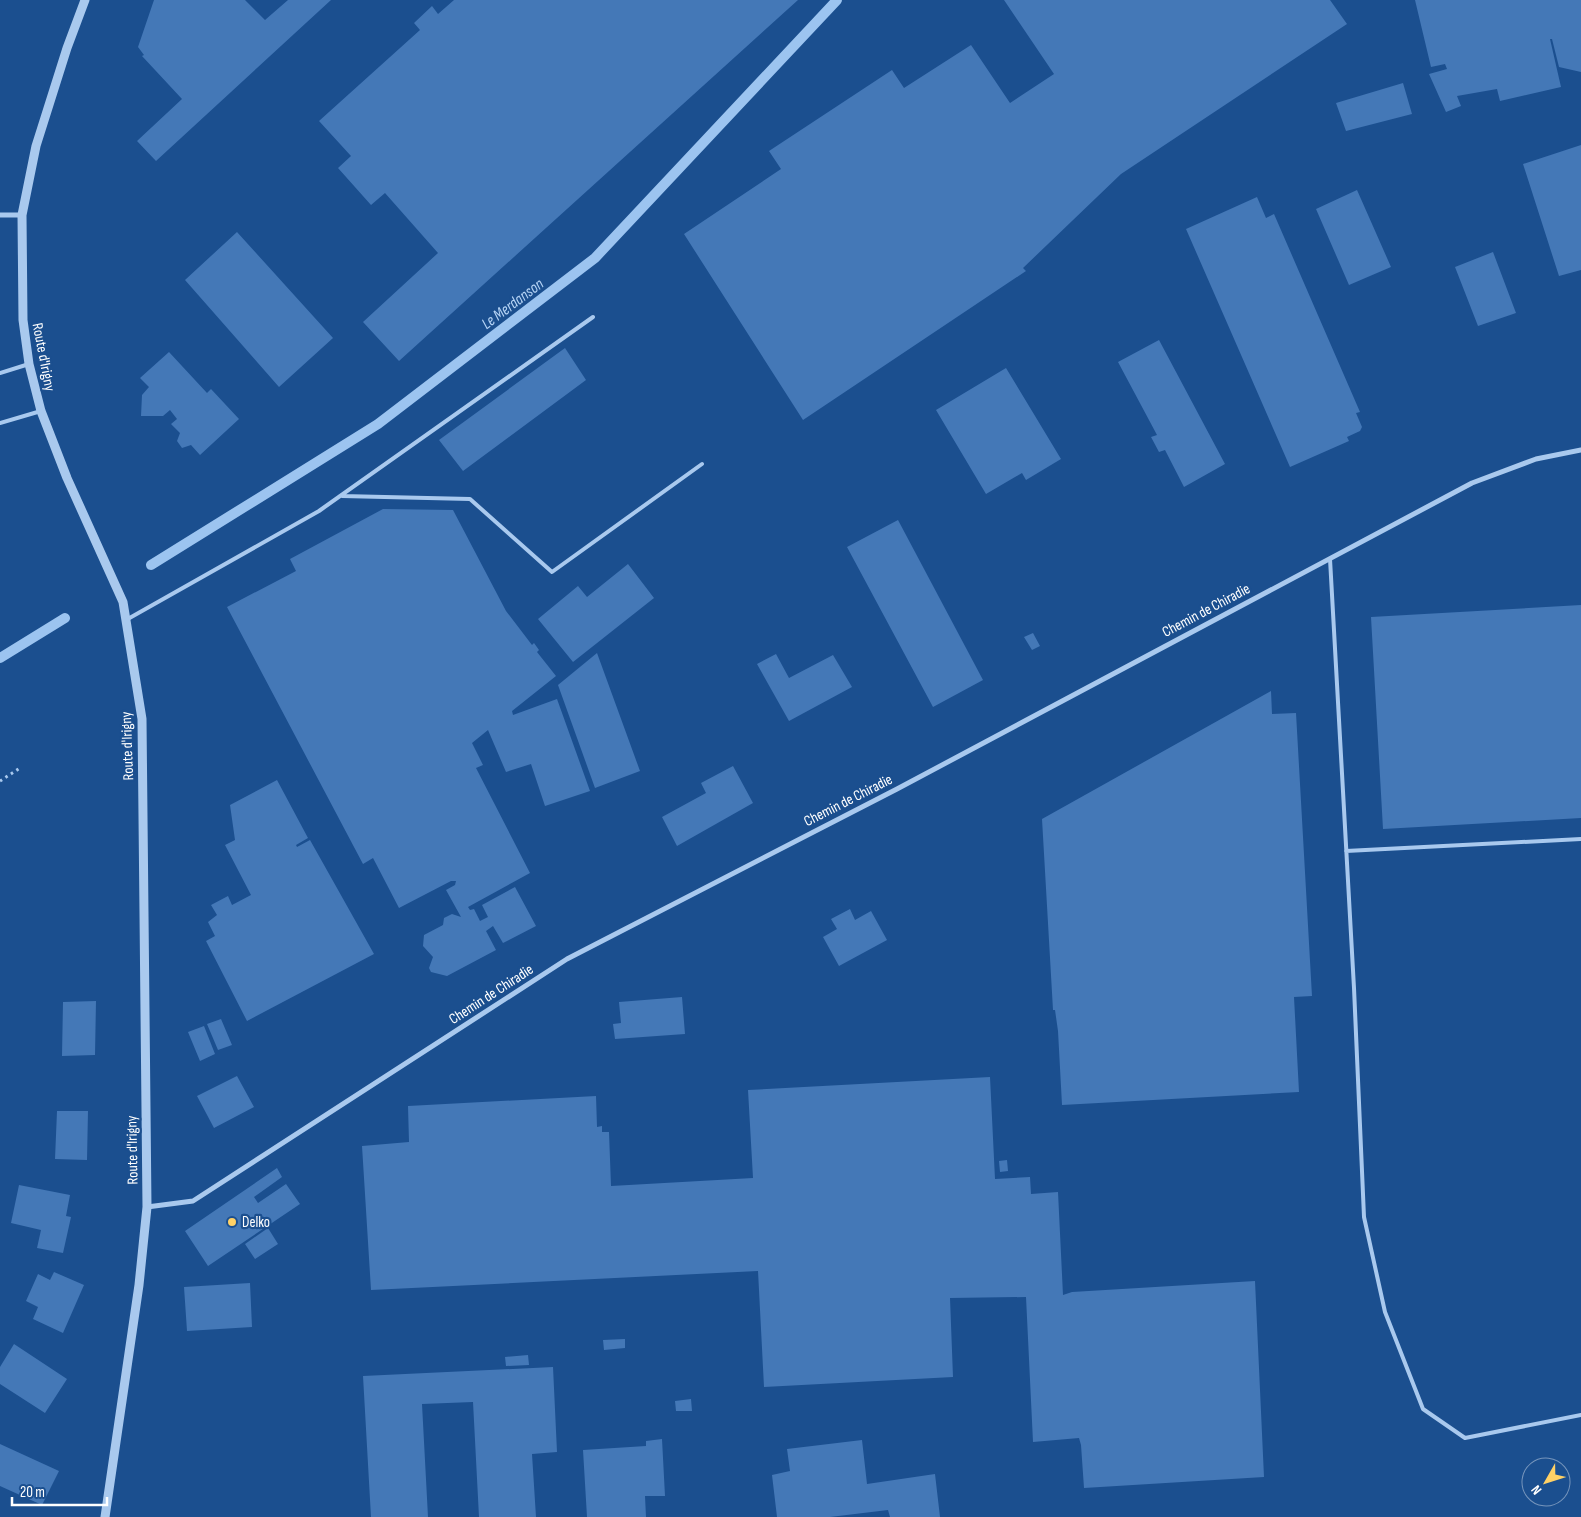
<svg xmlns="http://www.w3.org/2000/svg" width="1581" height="1517" font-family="'Sofia Sans Condensed',sans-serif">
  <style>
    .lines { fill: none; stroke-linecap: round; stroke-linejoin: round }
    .stream { stroke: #9cc4f0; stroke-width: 10 }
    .building { fill: #4478b7 }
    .path { stroke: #a9c9ee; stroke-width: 3; stroke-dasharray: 2.5 4; stroke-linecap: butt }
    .service { stroke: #a9c9ee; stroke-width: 4 }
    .minor { stroke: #a9c9ee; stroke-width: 5 }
    .tertiary { stroke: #a9c9ee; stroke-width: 9 }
    .poi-dot { fill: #ffd166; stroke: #1b4f8f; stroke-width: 2 }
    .labels { text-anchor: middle; stroke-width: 4.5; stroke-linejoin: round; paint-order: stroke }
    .street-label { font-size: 15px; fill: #fff; stroke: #1b4f8f }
    .poi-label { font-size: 15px; fill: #fff; stroke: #1b4f8f; text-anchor: start }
    .water-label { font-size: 16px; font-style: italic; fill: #b5d3f5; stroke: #1b4f8f }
  </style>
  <rect width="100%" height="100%" fill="#1b4f8f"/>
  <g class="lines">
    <path class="stream" d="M151 565 378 424 595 258 837 0
      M0 658 65 618"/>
  </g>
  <path class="building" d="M154 0H245L265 20 288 0H331L156 161 137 141 182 99 142 56 144 55 138 47Z
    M454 0H798L399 361 363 322 438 253 385 193 371 205 338 168 351 156 319 121 420 30 414 23 432 6 438 14Z
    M1004 0H1330L1347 24 1121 174 1023 268 1026 271 803 420 684 234 781 169 769 151 892 70 904 88 971 45 1010 103 1054 74Z
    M1415 0H1581V72L1559 67 1552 39H1550L1561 87 1500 101 1497 89 1457 96 1461 106 1446 112 1429 74 1447 69 1445 64 1431 67Z
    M1403 83 1412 114 1346 131 1336 103Z
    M1581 145V270L1559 276 1523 164Z
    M1357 190 1391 267 1349 285 1316 209Z
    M1257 197 1266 218 1274 214 1360 412 1356 413 1362 427 1360 431 1347 437 1349 441 1290 467 1186 229Z
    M237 232 333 338 279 387 185 280Z
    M1493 252 1516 313 1478 326 1455 267Z
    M1159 340 1225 464 1184 487 1165 450 1159 452 1151 437 1157 435 1118 362Z
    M565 348 586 380 463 471 439 440Z
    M169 352 207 393 211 389 239 419 200 455 191 445 182 448 177 441 180 433 171 424 177 419 170 410 163 416H141L142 395 149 387 140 378Z
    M1006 368 1061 459 1026 480 1022 473 986 494 936 410Z
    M383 509 453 510 506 611 532 645 534 643 539 650 537 652 556 676 512 711 513 715 557 699 590 791 545 806 531 764 506 772 488 730 472 743 483 765 476 768 530 873 468 907 470 910 474 909 480 921 488 917 482 905 515 887 536 926 503 943 493 926 486 931 496 950 447 976 431 972 429 968 433 957 423 946 424 935 443 925 444 918 452 914 461 917 446 890 455 885 456 881H451L399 908 373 858 363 864 227 607 296 571 290 559Z
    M898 520 983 680 933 707 847 547Z
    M628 564 654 598 573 662 538 619 578 586 587 597Z
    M1581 605V818L1383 829 1371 617Z
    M1033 633 1040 646 1032 650 1024 637Z
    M597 653 640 771 595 788 558 685Z
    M776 654 789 678 833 655 852 687 789 721 757 664Z
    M1271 691 1272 714 1296 713 1312 996 1294 997 1299 1092 1062 1105 1058 1031 1055 1010H1053L1042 819Z
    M733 766 753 803 677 846 662 817 706 793 701 783Z
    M277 780 308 838 296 845 297 847 310 840 374 954 247 1021 206 941 215 936 208 922 217 915 211 905 228 896 232 905 251 895 225 845 235 840 230 805Z
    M850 909 855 920 871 911 887 940 839 966 823 937 837 929 831 919Z
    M682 997 685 1034 615 1039 613 1024 621 1023 619 1002Z
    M96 1001 95 1055 62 1056 63 1002Z
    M221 1019 232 1045 218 1050 207 1024Z
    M204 1026 215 1054 200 1061 188 1032Z
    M237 1076 254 1107 214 1128 197 1096Z
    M990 1077 995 1179 1030 1177 1031 1194 1058 1192 1063 1295 1072 1292 1255 1281 1264 1477 1084 1488 1081 1445 1079 1438 1033 1442 1026 1297 950 1298 953 1377 764 1387 758 1271 371 1290 362 1146 409 1142 408 1106 596 1096 597 1127 602 1126V1132H609L611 1186 753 1178 748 1090Z
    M57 1111H88L87 1160 55 1159Z
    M1007 1160 1008 1171 1000 1172 999 1161Z
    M277 1168 282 1177 254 1197 258 1203 286 1184 300 1204 208 1266 185 1231Z
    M19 1185 70 1195 66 1216 71 1217 63 1253 37 1248 41 1230 11 1223Z
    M268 1228 278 1244 255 1259 245 1244Z
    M54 1272 84 1285 63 1333 33 1319 38 1307 26 1301 38 1274 50 1280Z
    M250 1283 252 1327 187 1331 184 1287Z
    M625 1339V1348L604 1350 603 1340Z
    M14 1344 67 1379 45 1413 0 1384V1367Z
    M528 1355 529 1365 506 1366 505 1357Z
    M553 1367 557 1452 532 1454 536 1517H479L473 1402 422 1404 428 1517H371L363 1376Z
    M691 1399 692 1411H676L675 1401Z
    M662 1439 665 1496H645L646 1517H587L583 1450 646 1446V1441Z
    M862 1440 867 1484 935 1474 940 1517H890L888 1510 830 1517H777L772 1475 790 1471 787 1449Z
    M0 1444 59 1471 42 1505 0 1486Z"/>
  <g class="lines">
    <path class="path" d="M0 781 20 768"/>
    <path class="service" d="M0 373 29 364
      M0 423 41 411
      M342 496 470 499 552 572 702 464
      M1330 559 1354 988 1364 1217 1385 1312 1423 1409 1465 1438 1581 1415
      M126 620 319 511 593 317
      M1346 851 1581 839"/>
    <path class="minor" d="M0 215H22
      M147 1207 193 1201 567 959 897 789 1472 483 1536 459 1581 450"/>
    <path class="tertiary" d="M85 0 67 48 36 146 22 215 23 320 29 364 41 411 67 478 123 602 142 719 147 1207 139 1285 105 1517"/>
  </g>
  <circle class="poi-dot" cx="232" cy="1222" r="5"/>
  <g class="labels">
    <g class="street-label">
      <text transform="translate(44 357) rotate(79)" y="5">Route d'Irigny</text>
      <text transform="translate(1206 610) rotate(-28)" y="5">Chemin de Chiradie</text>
      <text transform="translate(127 746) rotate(-92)" y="5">Route d'Irigny</text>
      <text transform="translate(848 800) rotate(-27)" y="5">Chemin de Chiradie</text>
      <text transform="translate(491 994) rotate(-33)" y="5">Chemin de Chiradie</text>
      <text transform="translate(132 1150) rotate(-91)" y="5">Route d'Irigny</text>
    </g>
    <g class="poi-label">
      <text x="242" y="1227">Delko</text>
    </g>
    <g class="water-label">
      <text transform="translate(512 303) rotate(-37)" y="6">Le Merdanson</text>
    </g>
  </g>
  <g transform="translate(1546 1482) rotate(231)"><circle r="24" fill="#1b4f8f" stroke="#7695bc"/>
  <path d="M0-4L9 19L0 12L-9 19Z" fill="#ffd166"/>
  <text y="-8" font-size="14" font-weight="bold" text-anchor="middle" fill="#ffffff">N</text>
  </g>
  <path d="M12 1497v8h95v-8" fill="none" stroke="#ffffff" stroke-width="2.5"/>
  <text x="20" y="1497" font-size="15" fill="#ffffff" stroke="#1b4f8f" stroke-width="4" paint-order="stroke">20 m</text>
</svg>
